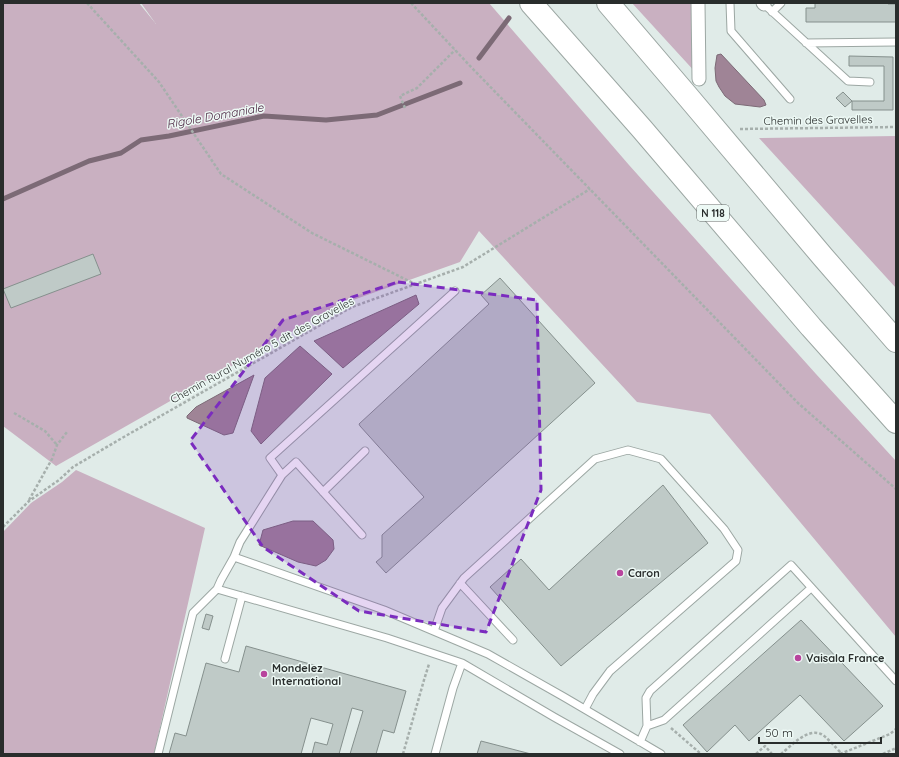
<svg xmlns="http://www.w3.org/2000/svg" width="899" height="757" font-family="Quicksand,sans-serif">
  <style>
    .green { fill: #c9b0c1 }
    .water { fill: #9f8496; stroke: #7c6a76 }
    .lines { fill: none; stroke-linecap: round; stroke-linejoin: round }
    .stream { stroke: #7c6a76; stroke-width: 5 }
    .building { fill: #bfcac7; stroke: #85908d }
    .lane-casing { stroke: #9ca7a3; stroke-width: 9 }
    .street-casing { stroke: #9ca7a3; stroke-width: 15 }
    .highway-casing { stroke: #9ca7a3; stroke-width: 24 }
    .path { stroke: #a6afac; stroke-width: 2.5; stroke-dasharray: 3 2; stroke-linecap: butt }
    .lane { stroke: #fff; stroke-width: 7 }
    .street { stroke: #fff; stroke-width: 13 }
    .highway { stroke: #fff; stroke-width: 22 }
    .marked { fill: #7b2cbf; fill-opacity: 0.2; stroke: #7b2cbf; stroke-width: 3; stroke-dasharray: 8 5; stroke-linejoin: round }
    .poi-dot { fill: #b8449d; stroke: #edf9f5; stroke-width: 1.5 }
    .labels { text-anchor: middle; stroke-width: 3; stroke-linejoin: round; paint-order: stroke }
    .shield { fill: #edf9f5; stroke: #646a68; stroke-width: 1 }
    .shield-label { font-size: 10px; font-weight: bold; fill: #292d2c }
    .street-label { font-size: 11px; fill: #292d2c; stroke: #edf9f5 }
    .poi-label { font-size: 11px; font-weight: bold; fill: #292d2c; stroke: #edf9f5; text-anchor: start }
    .water-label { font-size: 12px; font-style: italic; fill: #48213e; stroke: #edf9f5 }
  </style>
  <rect width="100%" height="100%" fill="#e0ebe8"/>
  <path class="green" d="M3 3H139L156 24 141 3H489L629 165 816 374 896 461V637L710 414 637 402 479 231 460 262 339 305 56 466 3 426Z
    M632 3H696L697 74Z
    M896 136V288L759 138Z
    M76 470 205 528 154 754H3V532L31 503 62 482Z"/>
  <path class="water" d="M721 54 764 100 766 105 760 107 735 104 725 96 719 87 716 81 715 68 717 55Z
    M416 295 419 304 343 368 314 341Z
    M300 346 332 374 261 444 251 431 265 378Z
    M254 375 233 433 224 435 187 418V416L196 407Z
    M293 521H313L333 540 334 549 326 560 316 566 298 562 259 545 263 530Z"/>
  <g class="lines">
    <path class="stream" d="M479 58 509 18
      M3 199 89 161 121 153 141 140 169 136 264 116 326 120 377 115 460 83"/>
  </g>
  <path class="building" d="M815 3H888V4H896V22H806V8H815Z
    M849 56 893 57V110H852V101H884V66H849Z
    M843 92 852 101 845 107 836 98Z
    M93 254 101 274 11 308 3 289Z
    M500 278 595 383 386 573 376 562 382 557V535L424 497 360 426 359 424 489 304 481 295Z
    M663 485 708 543 561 666 490 587 521 559 549 590Z
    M206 614 213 616 209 630 202 628Z
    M801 620 883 706 844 741 800 695 749 741 735 725 707 752 683 725Z
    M246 646 406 691 394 733 383 730 376 754H350L363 711 352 708 339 754H312L315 742 327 745 333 724 311 718 301 754H169L175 733 186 736 206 663 239 672Z
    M481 741 531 754H477Z"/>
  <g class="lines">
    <defs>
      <path id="lane" d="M730 3 731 31 790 99
        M764 4 848 81 870 82
        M772 12 781 3
        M806 43 896 42
        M282 475 270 458 455 291
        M323 492 365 451
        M234 557 384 610 488 654 564 697 661 754
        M460 583 513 640
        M217 589 387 638 462 663 554 717 620 754
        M434 631 442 608 464 578 595 459 628 450 661 459 724 529 738 550 736 561 610 671 593 694 585 709
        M225 659 242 596
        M647 726 664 720 811 588
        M640 742 647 726 646 698 650 691 791 565 896 681
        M158 754 193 613 217 589 221 580 234 557 240 542 282 475 296 462 362 535
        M435 754 453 688 462 663"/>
      <path id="street" d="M698 3 699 79
        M763 3 764 4"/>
      <path id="highway" d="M531 3 642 129 811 327 896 422
        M608 3 689 98 823 257 896 341"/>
    </defs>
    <use href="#lane" class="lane-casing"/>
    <use href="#street" class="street-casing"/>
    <use href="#highway" class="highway-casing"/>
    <path class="path" d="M87 3 159 82 221 174 312 233 415 284
      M411 3 472 68 798 403 896 489
      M405 108 400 96 417 88 455 50
      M740 129 896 127
      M14 413 45 431 57 445
      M29 500 52 459 57 445 67 432
      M3 527 29 501 59 480 73 467 122 438 352 307 463 267 590 189
      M671 728 701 754
      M403 754 424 680 429 664
      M756 754 765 746 772 754
      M781 754C791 746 807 728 821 734 826 736 837 749 841 753
      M840 754 890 734 896 729
      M883 754 896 748"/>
    <use href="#lane" class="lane"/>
    <use href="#street" class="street"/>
    <use href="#highway" class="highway"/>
  </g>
  <path class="marked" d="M398 282 537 300 541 490 486 632 359 611 263 547 190 441 283 320Z"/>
  <g class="poi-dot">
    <circle cx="620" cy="573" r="4"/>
    <circle cx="798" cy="658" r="4"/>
    <circle cx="264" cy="674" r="4"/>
  </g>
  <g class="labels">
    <rect class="shield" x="697" y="205" width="32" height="16" rx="3"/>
    <g class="shield-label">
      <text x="713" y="217">N 118</text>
    </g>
    <g class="street-label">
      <text transform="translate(818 120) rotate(-1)" y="4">Chemin des Gravelles</text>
      <text transform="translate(262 350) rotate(-29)" y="4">Chemin Rural Numéro 5 dit des Gravelles</text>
    </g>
    <g class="poi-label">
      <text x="628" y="577">Caron</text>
      <text x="806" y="662">Vaisala France</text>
      <text x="272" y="672">Mondelez<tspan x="272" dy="13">International</tspan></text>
    </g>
    <g class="water-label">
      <text transform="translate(215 116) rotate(-10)" y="4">Rigole Domaniale</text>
    </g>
  </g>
  <rect width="899" height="757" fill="none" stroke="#292d2c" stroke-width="8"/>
  <path d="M759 737v6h122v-6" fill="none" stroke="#292d2c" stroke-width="2"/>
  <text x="765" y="737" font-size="12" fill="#292d2c" stroke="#edf9f5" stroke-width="3" paint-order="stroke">50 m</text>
</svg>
